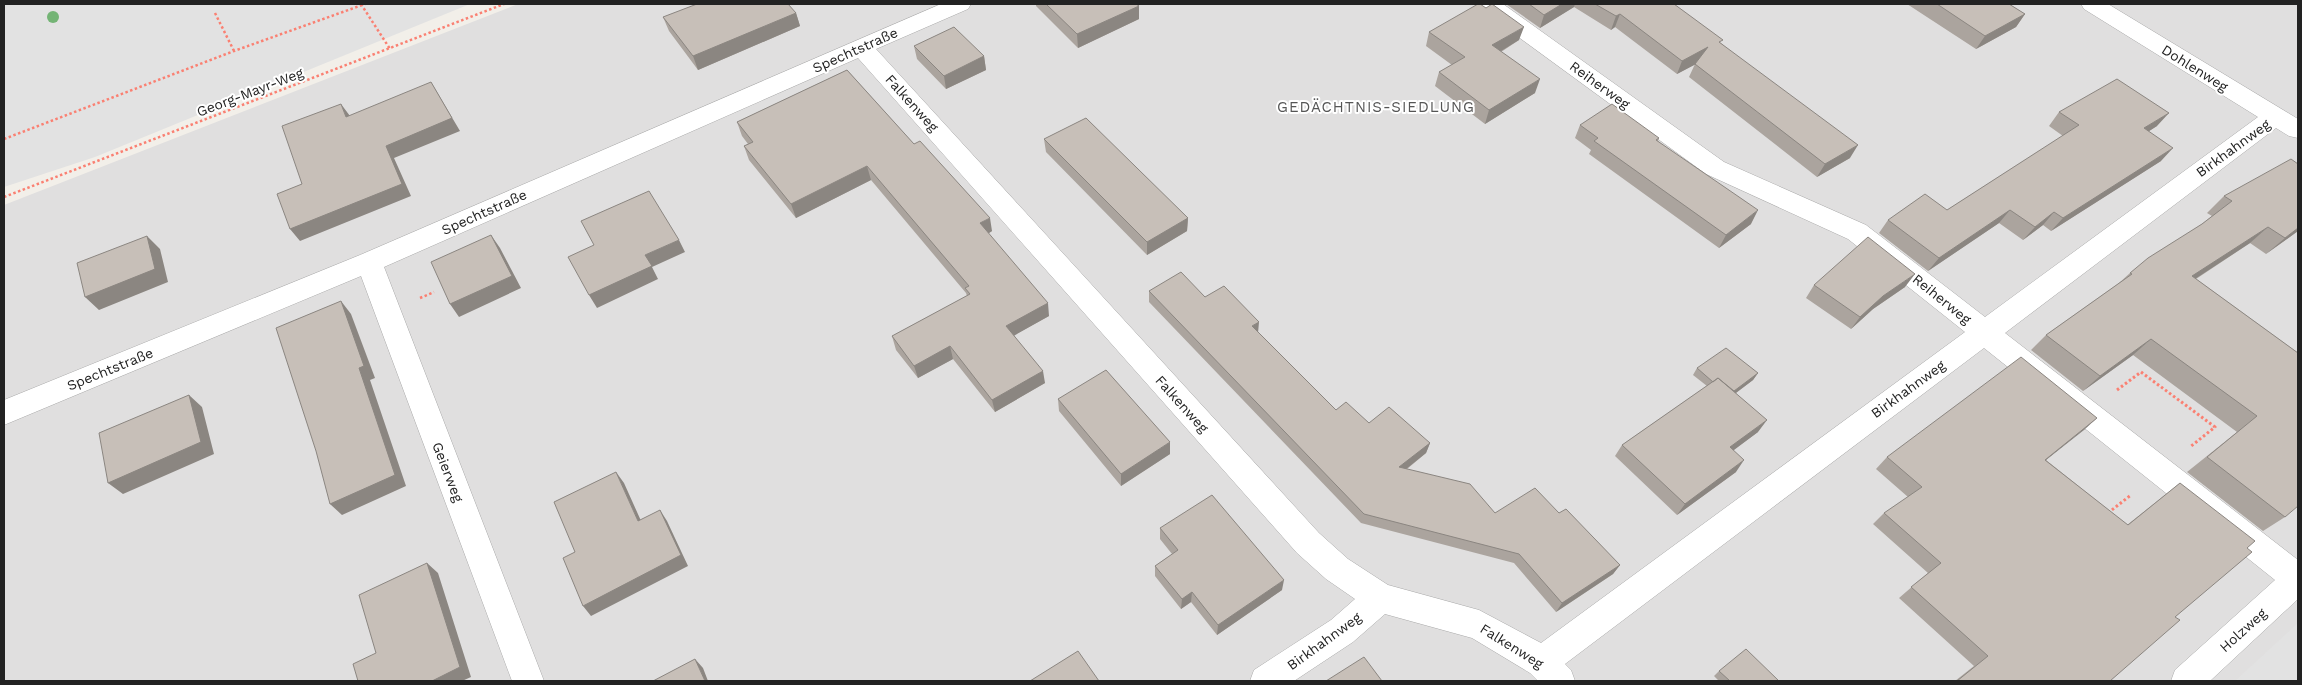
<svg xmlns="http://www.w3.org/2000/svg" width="2302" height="685" font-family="'Work Sans',sans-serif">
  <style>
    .residential { fill: #e0dfdf }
    .parking { fill: #e2e2e2 }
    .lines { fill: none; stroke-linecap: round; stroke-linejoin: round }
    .minor-casing { stroke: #a9a9a9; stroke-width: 1 }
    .path-far1 { stroke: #fa8072; stroke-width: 2.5; stroke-dasharray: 2.5 2.5; stroke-linecap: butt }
    .path { stroke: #fa8072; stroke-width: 3; stroke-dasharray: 2.5 2.5; stroke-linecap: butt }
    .minor { fill: #fff; fill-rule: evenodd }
    .tree { fill: #74b475 }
    .wall { fill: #aba49e }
    .shaded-wall { fill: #8b8681 }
    .building { fill: #c7bfb8; stroke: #8b8681 }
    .labels { text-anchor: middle; stroke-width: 4; stroke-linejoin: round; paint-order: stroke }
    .street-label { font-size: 14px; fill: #222; stroke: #fff }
    .neighbourhood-label { font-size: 15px; letter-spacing: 1px; fill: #555; stroke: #fff }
  </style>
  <rect width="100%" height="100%" fill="#f2efe9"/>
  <path class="residential" d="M518 4H2298V681H4V205Z"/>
  <path class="parking" d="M4 4H470L95 157 4 187Z
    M2298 623V681H2235Z"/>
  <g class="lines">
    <defs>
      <path id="minor" d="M941 4H971L968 9 876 49 1319 533 1348 559 1388 585 1479 610 1541 643 1965 332 1848 239 1706 174 1480 9 1477 4H1503L1724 162 1866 225 1985 317 2258 117 2084 9 2081 4H2108L2298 119V138L2289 136 2276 128 2005 333 2298 560V599L2210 681H2171L2175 670 2275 580 1984 348 1565 664 1571 670 1575 681H1538L1530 673 1472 638 1385 614 1353 642 1294 681H1250L1254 670 1331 620 1355 599 1326 579 1297 553 858 58 384 267 544 681H512L361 276 4 425V400L360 255Z"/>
    </defs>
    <use href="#minor" class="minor-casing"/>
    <path class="path-far1" d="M361 4 390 49
      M215 13 234 51
      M4 139 234 51 365 4
      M4 197 504 4
      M420 298 434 292"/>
    <path class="path" d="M2117 390 2141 372 2215 427 2190 447
      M2108 513 2131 495"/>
    <use href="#minor" class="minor"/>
  </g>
  <circle class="tree" cx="53" cy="17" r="6"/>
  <path class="wall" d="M1036 4H1136L1139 6V19L1078 48 1036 6Z
    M1506 4H1674L1722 44 1850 158 1817 177 1689 77 1695 64 1677 74 1615 27 1611 30 1574 7 1540 28Z
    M1907 4H2009L2025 14 2016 27 1976 49Z
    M796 13 800 26 698 70 669 31 663 17Z
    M1429 32 1519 40 1501 52 1535 93 1485 124 1435 86 1439 72 1452 65 1426 46Z
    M914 46 984 56 986 70 946 89 917 59Z
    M847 70 992 231 988 234 1049 316 1014 335 1045 383 995 412 953 359 918 378 896 350 892 336 967 296 966 293 871 180 796 218 749 160 744 146 748 144 742 136 737 122Z
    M2059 112 2157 126 2149 131 2161 161 2051 231 2043 225 2023 240 1999 223 1928 271 1879 233 1888 220 1947 210 2063 136 2049 126Z
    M1580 125 1659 138 1658 141 1751 224 1719 248 1589 154 1591 150 1575 138Z
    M1044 139 1188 218 1187 231 1147 255 1046 152Z
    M2298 164V231L2266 254 2250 243 2196 279 2298 353 2285 517 2263 531 2187 472 2237 432 2133 355 2083 391 2031 350 2046 335 2118 284 2130 273 2202 224 2212 216 2207 213 2224 196Z
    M1814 285 1905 287 1873 309 1851 329 1806 298Z
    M1149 291 1205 297 1258 332 1336 410 1369 423 1430 443 1426 453 1407 469 1495 513H1559L1620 565 1613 574 1556 612 1514 563 1361 523 1149 302Z
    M1697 368 1758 373 1753 380 1736 393 1758 432 1733 450 1736 472 1677 515 1615 456 1622 445 1707 386 1693 375Z
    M1058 399 1170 454 1121 486 1059 411Z
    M2097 418 2046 460 2127 525 2180 483 2247 548 2175 617 2110 681H1955L1974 666 1899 598 1928 573 1873 524 1884 513 1908 497 1876 469 1887 457Z
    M1160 528 1282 590 1217 635 1191 602 1181 609 1155 576V566L1172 554 1160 539Z
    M1719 671 1779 681H1719L1714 676Z"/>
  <path class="shaded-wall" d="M1562 4H1575L1574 7 1540 28 1544 15Z
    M1139 6V19L1078 48 1077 34Z
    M796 13 800 26 698 70 693 56Z
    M1620 14 1615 27 1611 30 1616 16Z
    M2025 14 2016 27 1976 49 1985 36Z
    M1524 27 1519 40 1488 59 1492 45Z
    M1708 47 1702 61 1677 74 1682 61Z
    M984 56 986 70 946 89 944 76Z
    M1540 79 1535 93 1485 124 1489 110Z
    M431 82 460 131 394 158 411 196 300 241 290 229 386 146Z
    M341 104 350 116 346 117Z
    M2169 113 2157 126 2132 142 2144 128Z
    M1858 145 1850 158 1817 177 1825 164Z
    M2173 148 2161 161 2051 231 2063 218Z
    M867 166 871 180 796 218 791 204Z
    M1758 210 1751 224 1719 248 1726 235Z
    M2010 210 1999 223 1928 271 1939 258Z
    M2054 212 2043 225 2023 240 2035 227Z
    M990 218 992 231 982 237 980 223Z
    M1188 218 1187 231 1147 255V242Z
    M2268 227 2250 243 2175 292 2192 276Z
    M2298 228V231L2266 254 2285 238Z
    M491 235 500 248 521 288 459 317 450 304Z
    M147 236 160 249 168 282 99 310 85 297Z
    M679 240 685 252 652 267 658 279 597 308 589 295 645 255Z
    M1915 274 1905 287 1873 309 1851 329 1860 317 1883 296Z
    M341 301 351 314 375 378 370 380 406 486 342 515 330 504 359 368Z
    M1048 303 1049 316 1008 339 1006 326Z
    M1259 322 1258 333 1252 326Z
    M2151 339 2133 355 2083 391 2100 376Z
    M950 346 953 359 918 378 914 366Z
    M1043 371 1045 383 995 412 992 400Z
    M1758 373 1753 380 1725 401 1729 395Z
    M189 395 202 407 214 454 123 494 108 483Z
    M2097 418 2084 430 2032 471 2045 460Z
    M1767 420 1758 432 1722 459 1730 447Z
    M1170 442V454L1121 486V474Z
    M1430 443 1426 453 1396 477 1399 467Z
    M1744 460 1736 472 1677 515 1685 504Z
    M616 472 624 483 646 532 638 521Z
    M660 510 667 521 688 566 591 616 583 606Z
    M427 563 438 573 471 677 462 681H432Z
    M1620 565 1613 574 1556 612 1562 603Z
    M1284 580 1282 590 1217 635 1218 625Z
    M1192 592 1191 602 1181 609 1182 599Z
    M695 659 703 668 708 681H705Z"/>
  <path class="building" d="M697 4H788L796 13 693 56 663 17Z
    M1046 4H1136L1139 6 1077 34Z
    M1478 4H1480L1486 8 1492 4 1524 27 1492 45 1540 79 1489 110 1439 72 1465 57 1429 32Z
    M1529 4H1562L1544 15Z
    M1595 4H1674L1723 40 1719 42 1858 145 1825 164 1695 64 1708 47 1682 61 1620 14 1616 16Z
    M1937 4H2009L2025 14 1985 36Z
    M954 27 984 56 944 76 914 46Z
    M847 70 914 144 920 141 990 218 980 223 1048 303 1006 326 1043 371 992 400 950 346 914 366 892 336 970 294 965 288 969 286 867 166 791 204 744 146 753 142 737 122Z
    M2117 79 2169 113 2144 128 2173 148 2063 218 2054 212 2035 227 2010 210 1939 258 1888 220 1925 194 1947 210 2079 125 2059 112Z
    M431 82 452 118 386 146 402 184 290 229 277 194 302 184 282 126 341 104 346 117Z
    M1612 104 1659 138 1656 140 1758 210 1726 235 1594 141 1598 138 1580 125Z
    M1086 118 1188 218 1147 242 1044 139Z
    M2291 159 2298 164V228L2285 238 2268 227 2192 276 2298 353V506L2285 517 2207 457 2257 416 2151 339 2100 376 2046 335 2132 274 2130 273 2148 258 2202 224 2232 201 2224 196Z
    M649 191 679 240 645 255 652 266 589 295 568 257 594 245 581 221Z
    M491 235 512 276 450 304 431 262Z
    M147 236 155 269 85 297 77 263Z
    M1868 237 1915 274 1883 296 1860 317 1814 285Z
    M1181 272 1205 297 1224 286 1259 322 1252 326 1336 410 1346 402 1369 423 1389 407 1430 443 1399 467 1470 484 1495 513 1535 488 1559 513 1566 509 1620 565 1562 603 1519 554 1364 514 1149 291Z
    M341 301 364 366 359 368 395 475 330 504 316 451 276 328Z
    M1726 348 1758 373 1734 391 1718 378 1713 382 1697 368Z
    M2021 357 2097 418 2045 460 2128 525 2180 483 2255 541 2247 548 2252 552 2175 617 2180 620 2110 681H1957L1988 656 1911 587 1941 563 1884 513 1922 487 1887 457Z
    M1106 370 1170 442 1121 474 1058 399Z
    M1718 378 1767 420 1730 447 1744 460 1685 504 1622 445Z
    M189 395 201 442 108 483 99 433Z
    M616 472 638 521 660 510 681 555 583 606 563 558 575 552 554 502Z
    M1212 495 1284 580 1218 625 1192 592 1182 599 1155 566 1178 550 1160 528Z
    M427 563 460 667 432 681H358L353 664 376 653 359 595Z
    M1746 649 1779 681H1730L1719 671Z
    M1078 651 1099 681H1030Z
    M1364 657 1382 681H1326Z
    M695 659 705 681H653Z"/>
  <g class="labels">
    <g class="street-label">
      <text transform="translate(855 50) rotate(-24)" y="5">Spechtstraße</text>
      <text transform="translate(2195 68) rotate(32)" y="5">Dohlenweg</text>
      <text transform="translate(1600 85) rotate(36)" y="5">Reiherweg</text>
      <text transform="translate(250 92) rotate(-21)" y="5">Georg-Mayr-Weg</text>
      <text transform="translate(912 103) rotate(48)" y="5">Falkenweg</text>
      <text transform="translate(2233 148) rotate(-36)" y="5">Birkhahnweg</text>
      <text transform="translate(484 212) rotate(-24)" y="5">Spechtstraße</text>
      <text transform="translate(1942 299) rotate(39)" y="5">Reiherweg</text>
      <text transform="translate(110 369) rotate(-22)" y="5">Spechtstraße</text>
      <text transform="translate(1908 389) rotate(-36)" y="5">Birkhahnweg</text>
      <text transform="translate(1182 404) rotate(48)" y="5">Falkenweg</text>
      <text transform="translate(448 472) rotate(69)" y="5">Geierweg</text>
      <text transform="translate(2243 630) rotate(-42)" y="5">Holzweg</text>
      <text transform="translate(1324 641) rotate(-36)" y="5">Birkhahnweg</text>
      <text transform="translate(1512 646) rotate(32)" y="5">Falkenweg</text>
    </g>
    <g class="neighbourhood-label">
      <text x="1376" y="112">GEDÄCHTNIS-SIEDLUNG</text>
    </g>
  </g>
  <rect width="2302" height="685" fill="none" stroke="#222222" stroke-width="10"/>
</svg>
